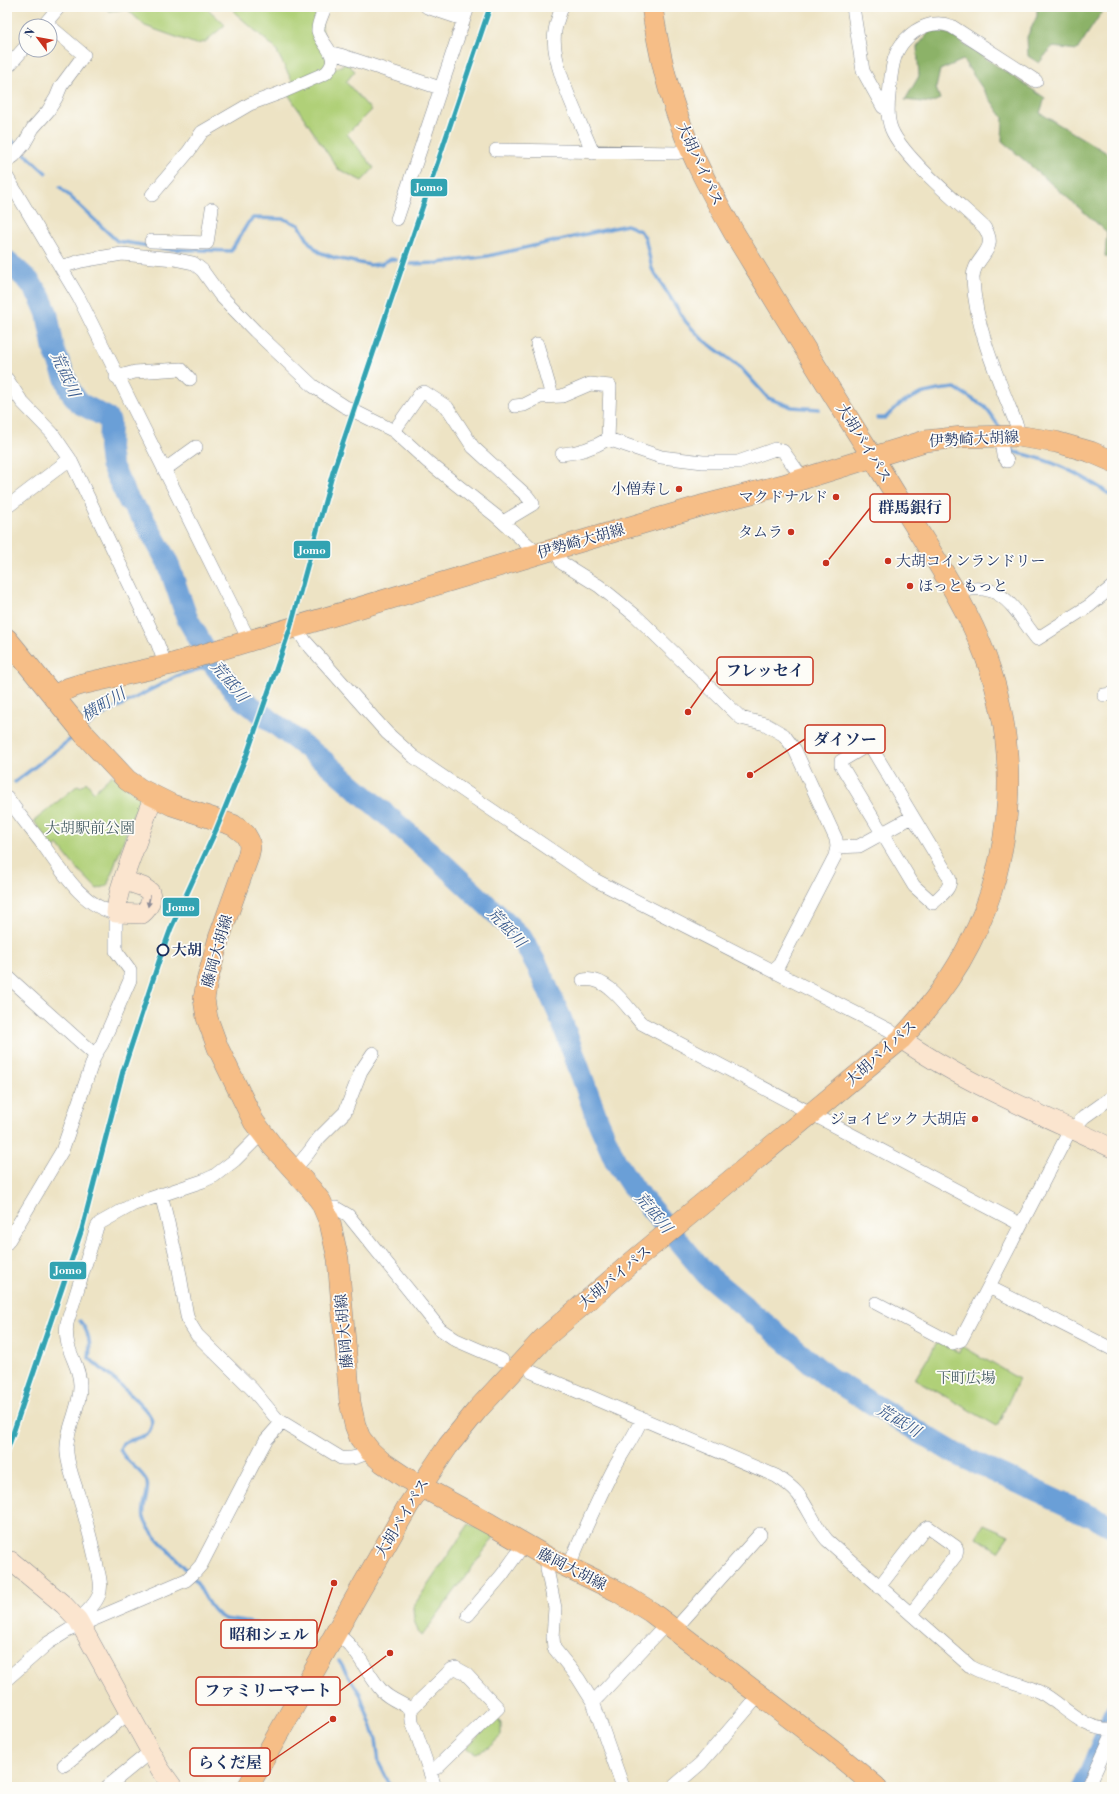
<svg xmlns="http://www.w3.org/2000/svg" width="1119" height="1794" font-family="'Libre Bodoni','Noto Serif JP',serif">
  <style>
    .green { fill: #b0d078; stroke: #66806b }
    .forest { fill: #8cb268; stroke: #547063 }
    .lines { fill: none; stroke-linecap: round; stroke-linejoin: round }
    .stream { stroke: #6b9fd7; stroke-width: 3.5 }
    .canal { stroke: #6b9fd7; stroke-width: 13 }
    .river { stroke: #6b9fd7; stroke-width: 22 }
    .street-casing { stroke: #848991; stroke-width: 14 }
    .secondary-casing { stroke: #848991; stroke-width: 20 }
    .primary-casing { stroke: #848991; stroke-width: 22 }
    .street { stroke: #fff; stroke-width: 13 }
    .secondary { stroke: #fbe5cf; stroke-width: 19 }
    .primary { stroke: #f6be87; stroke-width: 21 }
    .rail-1-casing { stroke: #fdfcf7; stroke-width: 8 }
    .rail-1 { stroke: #32a3b2; stroke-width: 5 }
    .oneway { fill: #8b8a96 }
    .poi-dot { fill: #c8321e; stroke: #fdfcf7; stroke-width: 1.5 }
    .stop-dot { fill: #fdfcf7; stroke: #1b2f5e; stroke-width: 2 }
    .labels { text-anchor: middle; stroke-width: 3.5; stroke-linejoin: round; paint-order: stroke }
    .street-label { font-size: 15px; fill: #1b2f5e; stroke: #fdfcf7 }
    .poi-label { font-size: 15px; fill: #1b2f5e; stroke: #fdfcf7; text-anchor: end }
    .park-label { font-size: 15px; fill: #485f66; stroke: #fdfcf7 }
    .stop-label { font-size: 15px; font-weight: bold; fill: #1b2f5e; stroke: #fdfcf7; text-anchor: start }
    .water-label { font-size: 16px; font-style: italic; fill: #3b5c8e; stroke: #fdfcf7 }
    .leader { fill: none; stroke: #c8321e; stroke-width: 1.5 }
    .callout-dot { fill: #c8321e; stroke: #fdfcf7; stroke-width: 1.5 }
    .callout { fill: #fdfcf7; stroke: #c8321e; stroke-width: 1.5 }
    .callout-label { font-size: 16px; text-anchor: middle; font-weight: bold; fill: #1b2f5e }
    .line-badge { stroke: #fdfcf7; stroke-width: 1.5 }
    .badge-label { font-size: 11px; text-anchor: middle; font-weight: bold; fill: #fff }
  </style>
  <rect width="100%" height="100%" fill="#fdfcf7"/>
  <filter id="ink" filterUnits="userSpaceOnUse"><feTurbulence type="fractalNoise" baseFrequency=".025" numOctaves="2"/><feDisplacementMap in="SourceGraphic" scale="8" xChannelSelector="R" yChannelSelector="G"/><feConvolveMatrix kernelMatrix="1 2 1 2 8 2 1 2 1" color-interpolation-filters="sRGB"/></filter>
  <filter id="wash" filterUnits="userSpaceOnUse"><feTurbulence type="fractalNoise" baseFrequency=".012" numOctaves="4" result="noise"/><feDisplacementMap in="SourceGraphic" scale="16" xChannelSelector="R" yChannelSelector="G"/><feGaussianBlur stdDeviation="0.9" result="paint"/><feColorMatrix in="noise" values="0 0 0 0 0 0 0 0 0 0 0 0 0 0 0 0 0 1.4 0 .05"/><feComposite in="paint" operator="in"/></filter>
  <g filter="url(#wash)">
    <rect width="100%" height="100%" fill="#ede3c4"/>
    <path class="green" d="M105 7H206L225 25 205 42 196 44 145 26 127 9 109 11Z
      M238 7H255L257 9 259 7H319L327 65 293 83 275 48 234 12Z
      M346 63 355 71 346 82 371 110 347 134 374 168 362 181 338 169 288 94Z
      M112 775 142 799 139 807 134 812 107 886 97 889 72 863 58 845 54 848 34 821 78 785 81 787 86 782 94 792Z
      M937 1343 959 1352 962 1346 1019 1379 997 1426 915 1379Z
      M469 1524 495 1536 422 1636 419 1634 414 1620 413 1607Z
      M984 1524 1009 1535 998 1551 976 1537Z
      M496 1718 501 1723V1736L488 1748 476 1753 466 1748Z"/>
    <path class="forest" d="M1037 7H1105L1077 50 1052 47 1039 63 1028 56 1027 37 1037 16Z
      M931 30 949 34 1045 98 1040 113 1112 156V259L1105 256 1107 232 1002 141 1003 118 963 60 940 70 936 88 940 99 931 103 905 100 919 76 917 47Z"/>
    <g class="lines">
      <path class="stream" d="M7 136 18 146
        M22 151 46 173
        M60 187 117 241 168 249 231 251 248 223 253 218 284 219 299 225 309 242 319 252 335 258 370 265 381 264 391 259 396 260
        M411 264 438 263 488 256 627 225 640 231 645 237 652 269 686 322 702 339 741 368 768 398 792 407 819 409
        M877 418H885L900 404 920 394 938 390 955 388 985 407 1001 429
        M1011 447 1014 452C1050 459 1083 475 1112 496
        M87 727 99 717 179 675 214 665
        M15 782 76 735
        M80 1321C89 1332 91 1343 89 1358 101 1369 146 1405 151 1418 153 1424 151 1431 146 1435L123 1443 120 1449C125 1463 143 1470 147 1482 150 1493 141 1507 144 1518 148 1534 179 1559 189 1573
        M193 1577C204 1592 208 1611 225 1619L287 1628 310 1635
        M339 1661 360 1694 376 1739 379 1763 391 1787"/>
      <path class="canal" d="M1079 1787 1112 1709"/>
      <path class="river" d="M7 261 29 281 40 297 47 313 54 350 71 392 79 403 106 417 110 422 109 448 111 464 129 501 143 518 168 563 187 618 214 665 238 696 324 761 439 860 521 937 538 967 561 1019 598 1121 615 1160 631 1185 706 1274 828 1377 954 1453 1112 1526"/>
    </g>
  </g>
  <g filter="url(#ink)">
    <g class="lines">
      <defs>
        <path id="street" d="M427 7 463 19
          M562 7C559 15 556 23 555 31 549 63 581 122 593 153
          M853 7 863 71 883 107 888 110
          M43 26 59 7
          M332 53 340 55 440 88
          M7 68 26 46
          M496 150 676 153 690 149
          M7 161 14 156 24 144 33 128 48 111 56 98 61 86 84 55 46 23
          M7 177 79 298 249 640
          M152 195 189 151 202 132 250 104 280 93 326 73C343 56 322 47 318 31 317 24 323 14 325 7
          M397 219 468 7
          M151 241 207 243 212 209
          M61 267 81 261 122 254 174 259 193 263 202 270 220 295 255 331 313 386 344 406 394 431 428 462 496 516 538 554
          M537 344 552 396
          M116 377 135 372 181 369 190 379
          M7 379 22 402 52 433 70 459 157 642 166 666
          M515 406 524 405 540 397 562 396 590 384 610 386 608 439
          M394 431 420 394 424 392 447 407 473 447 527 496 533 504 503 522
          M1000 435 1003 455 1007 461
          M1017 436V426C999 381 975 328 973 279 972 257 1001 251 984 227 961 205 897 153 890 125 886 112 889 98 890 85 892 68 893 53 905 40 917 27 934 20 951 26L1036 81
          M562 454C579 453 593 448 608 439L661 457 703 462H738L775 449 783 451 803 479
          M164 470 196 447
          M7 507 70 459
          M555 549 562 563 599 586 636 616 741 718 765 724 784 735 795 750 836 839 837 847 835 856 775 972
          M955 593C1002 577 1013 609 1037 639L1089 606 1112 587
          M296 627 305 641 387 733 414 757 595 880 889 1030 901 1039
          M1104 695 1112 694
          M868 745 871 747 949 877C953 888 940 896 933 903L914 886 841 765V761Z
          M7 797C18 814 31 829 44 846 62 871 83 907 116 913V951L130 970V980L102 1044 95 1055 62 1151 7 1243
          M837 847 859 846 912 817
          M7 976 95 1055
          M583 980C607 975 627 1007 641 1023L1020 1224
          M294 1170 309 1152 319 1138 345 1112 361 1071 373 1053
          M161 1194 178 1264 187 1316 189 1322 197 1335 252 1389 277 1419 341 1458C353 1459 360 1457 370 1451
          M324 1208H336L348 1215 440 1329 456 1340 502 1360
          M989 1287 1112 1349
          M876 1303 952 1343 961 1340 1068 1134 1084 1117 1112 1097
          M532 1372 776 1476C784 1481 792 1487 798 1494 809 1509 815 1526 827 1540L971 1667C994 1680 1022 1681 1045 1695 1066 1708 1085 1731 1112 1729
          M547 1557V1569L555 1608 553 1637 554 1648 578 1678 593 1702 623 1787
          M568 1568C582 1536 596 1503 612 1472 621 1454 634 1438 642 1418
          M879 1587 923 1530 928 1527 956 1547 957 1550 956 1555 911 1614
          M468 1615 502 1575 525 1543
          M78 1620C86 1613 95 1605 99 1595 103 1584 98 1572 96 1562 91 1539 85 1516 78 1494 74 1481 68 1467 67 1453 65 1429 81 1408 80 1385 80 1362 63 1352 67 1323L97 1227 100 1223 134 1204 203 1181 214 1176 235 1160 262 1133
          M675 1629 760 1534
          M335 1633C360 1649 364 1671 382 1691 389 1699 402 1703 411 1709L412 1721 435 1787
          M7 1679 48 1643 69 1630 186 1580 195 1572 201 1565 261 1449 266 1440 281 1423
          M593 1702 599 1696 667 1623
          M411 1709 452 1669 456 1668 465 1673 498 1708 436 1768 430 1771
          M64 1765 129 1713
          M107 1787 151 1751
          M673 1787 701 1763 760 1694
          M1088 1787 1112 1735"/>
        <path id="secondary" d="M123 880 143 887 150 892C153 901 148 909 142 914L116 913C117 902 119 891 123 880L149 808 154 796
          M901 1039C966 1084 1041 1114 1112 1148
          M11 1561 64 1605 78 1620 160 1769 173 1787"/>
        <path id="primary" d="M7 639 85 735 127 780 140 789 172 805 233 825 245 834 249 841 250 848 248 857 219 938 207 981 204 999 207 1018 218 1048 254 1122 274 1148 311 1189 321 1202 330 1223 338 1259 350 1402 355 1425 360 1438 370 1451 382 1462 406 1478 490 1524 547 1557 617 1591 651 1612 833 1751 876 1787
          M54 696 69 688 82 684 172 664 538 554 701 506 783 485 925 441 962 437 1017 436 1056 442 1091 452 1112 461
          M248 1787 408 1506 448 1446 478 1409 543 1339 631 1263 901 1039C928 1010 952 979 970 943 1015 855 1020 747 985 655 969 612 944 573 920 534 902 505 884 475 865 445 820 374 777 303 733 231 714 197 694 162 681 125 666 87 658 47 652 7"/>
      </defs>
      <use href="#street" class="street-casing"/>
      <use href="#secondary" class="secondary-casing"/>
      <use href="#primary" class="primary-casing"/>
      <use href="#street" class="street"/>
      <use href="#secondary" class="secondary"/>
      <use href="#primary" class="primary"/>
      <defs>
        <path id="rail-1" d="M7 1451 82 1229 123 1071 160 958 171 928 216 830 247 754 290 629 333 472 490 7"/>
      </defs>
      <use href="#rail-1" class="rail-1-casing"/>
      <use href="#rail-1" class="rail-1"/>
    </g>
    <defs><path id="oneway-solid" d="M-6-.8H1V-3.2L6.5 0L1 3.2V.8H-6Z"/></defs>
    <use class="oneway" href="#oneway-solid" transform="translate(149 901) rotate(101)"/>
  </g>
  <g class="poi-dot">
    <circle cx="679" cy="489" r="4"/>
    <circle cx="836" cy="497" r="4"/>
    <circle cx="791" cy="532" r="4"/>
    <circle cx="888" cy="561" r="4"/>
    <circle cx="910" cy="586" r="4"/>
    <circle cx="975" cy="1119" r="4"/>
  </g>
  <circle class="stop-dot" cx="163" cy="950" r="5.5"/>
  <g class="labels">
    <g class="street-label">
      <text transform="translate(700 164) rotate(65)" y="5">大胡バイパス</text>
      <text transform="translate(974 439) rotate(-3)" y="5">伊勢崎大胡線</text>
      <text transform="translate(864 443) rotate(58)" y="5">大胡バイパス</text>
      <text transform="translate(581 541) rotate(-16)" y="5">伊勢崎大胡線</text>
      <text transform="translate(217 951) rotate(-74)" y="5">藤岡大胡線</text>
      <text transform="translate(881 1053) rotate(-42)" y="5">大胡バイパス</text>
      <text transform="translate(615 1277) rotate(-40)" y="5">大胡バイパス</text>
      <text transform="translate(344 1331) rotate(-95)" y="5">藤岡大胡線</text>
      <text transform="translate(402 1518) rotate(-59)" y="5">大胡バイパス</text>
      <text transform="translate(572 1569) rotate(27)" y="5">藤岡大胡線</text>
    </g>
    <g class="poi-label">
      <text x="671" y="494">小僧寿し</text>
      <text x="828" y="502">マクドナルド</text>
      <text x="783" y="537">タムラ</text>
      <text x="896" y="566" text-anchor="start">大胡コインランドリー</text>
      <text x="918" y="591" text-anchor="start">ほっともっと</text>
      <text x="967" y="1124">ジョイピック 大胡店</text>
    </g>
    <g class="park-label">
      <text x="90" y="833">大胡駅前公園</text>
      <text x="966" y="1383">下町広場</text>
    </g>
    <g class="stop-label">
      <text x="172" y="955">大胡</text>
    </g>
    <g class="water-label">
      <text transform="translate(66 374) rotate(66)" y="6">荒砥川</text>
      <text transform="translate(230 681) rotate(50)" y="6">荒砥川</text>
      <text transform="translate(103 704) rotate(-31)" y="6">横町川</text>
      <text transform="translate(507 927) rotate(47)" y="6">荒砥川</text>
      <text transform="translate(654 1212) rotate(50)" y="6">荒砥川</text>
      <text transform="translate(899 1420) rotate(31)" y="6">荒砥川</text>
    </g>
  </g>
  <path class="leader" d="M826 563L870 508M688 712L717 671M750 775L805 739M334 1583L317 1634M390 1653L340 1691M333 1719L270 1762"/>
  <g class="callout-dot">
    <circle cx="826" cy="563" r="4"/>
    <circle cx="688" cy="712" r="4"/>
    <circle cx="750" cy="775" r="4"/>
    <circle cx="334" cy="1583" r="4"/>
    <circle cx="390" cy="1653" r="4"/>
    <circle cx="333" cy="1719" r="4"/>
  </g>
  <g class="callout">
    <rect x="870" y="494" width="80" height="28" rx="4"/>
    <rect x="717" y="657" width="96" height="28" rx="4"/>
    <rect x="805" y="725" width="80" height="28" rx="4"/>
    <rect x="221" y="1620" width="96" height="28" rx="4"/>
    <rect x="196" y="1677" width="144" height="28" rx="4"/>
    <rect x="190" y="1748" width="80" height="28" rx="4"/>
  </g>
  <g class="callout-label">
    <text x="910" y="513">群馬銀行</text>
    <text x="765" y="676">フレッセイ</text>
    <text x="845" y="745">ダイソー</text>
    <text x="269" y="1640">昭和シェル</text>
    <text x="268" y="1696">ファミリーマート</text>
    <text x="230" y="1768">らくだ屋</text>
  </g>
  <g class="line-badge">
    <rect x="410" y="178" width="38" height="19" rx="4" fill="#32a3b2"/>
    <rect x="293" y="540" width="38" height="19" rx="4" fill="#32a3b2"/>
    <rect x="162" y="897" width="38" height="20" rx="4" fill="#32a3b2"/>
    <rect x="49" y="1261" width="38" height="19" rx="4" fill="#32a3b2"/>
  </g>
  <g class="badge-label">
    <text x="429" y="191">Jomo</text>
    <text x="312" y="554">Jomo</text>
    <text x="181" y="911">Jomo</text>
    <text x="68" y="1274">Jomo</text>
  </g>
  <rect width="1119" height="1794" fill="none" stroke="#fdfcf7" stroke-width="24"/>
  <g transform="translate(38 38) rotate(302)"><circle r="19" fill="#fdfcf7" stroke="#a3aaba"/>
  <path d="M0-3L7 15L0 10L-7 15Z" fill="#c8321e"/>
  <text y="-6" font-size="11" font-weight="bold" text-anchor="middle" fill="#1b2f5e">N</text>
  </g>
</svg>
